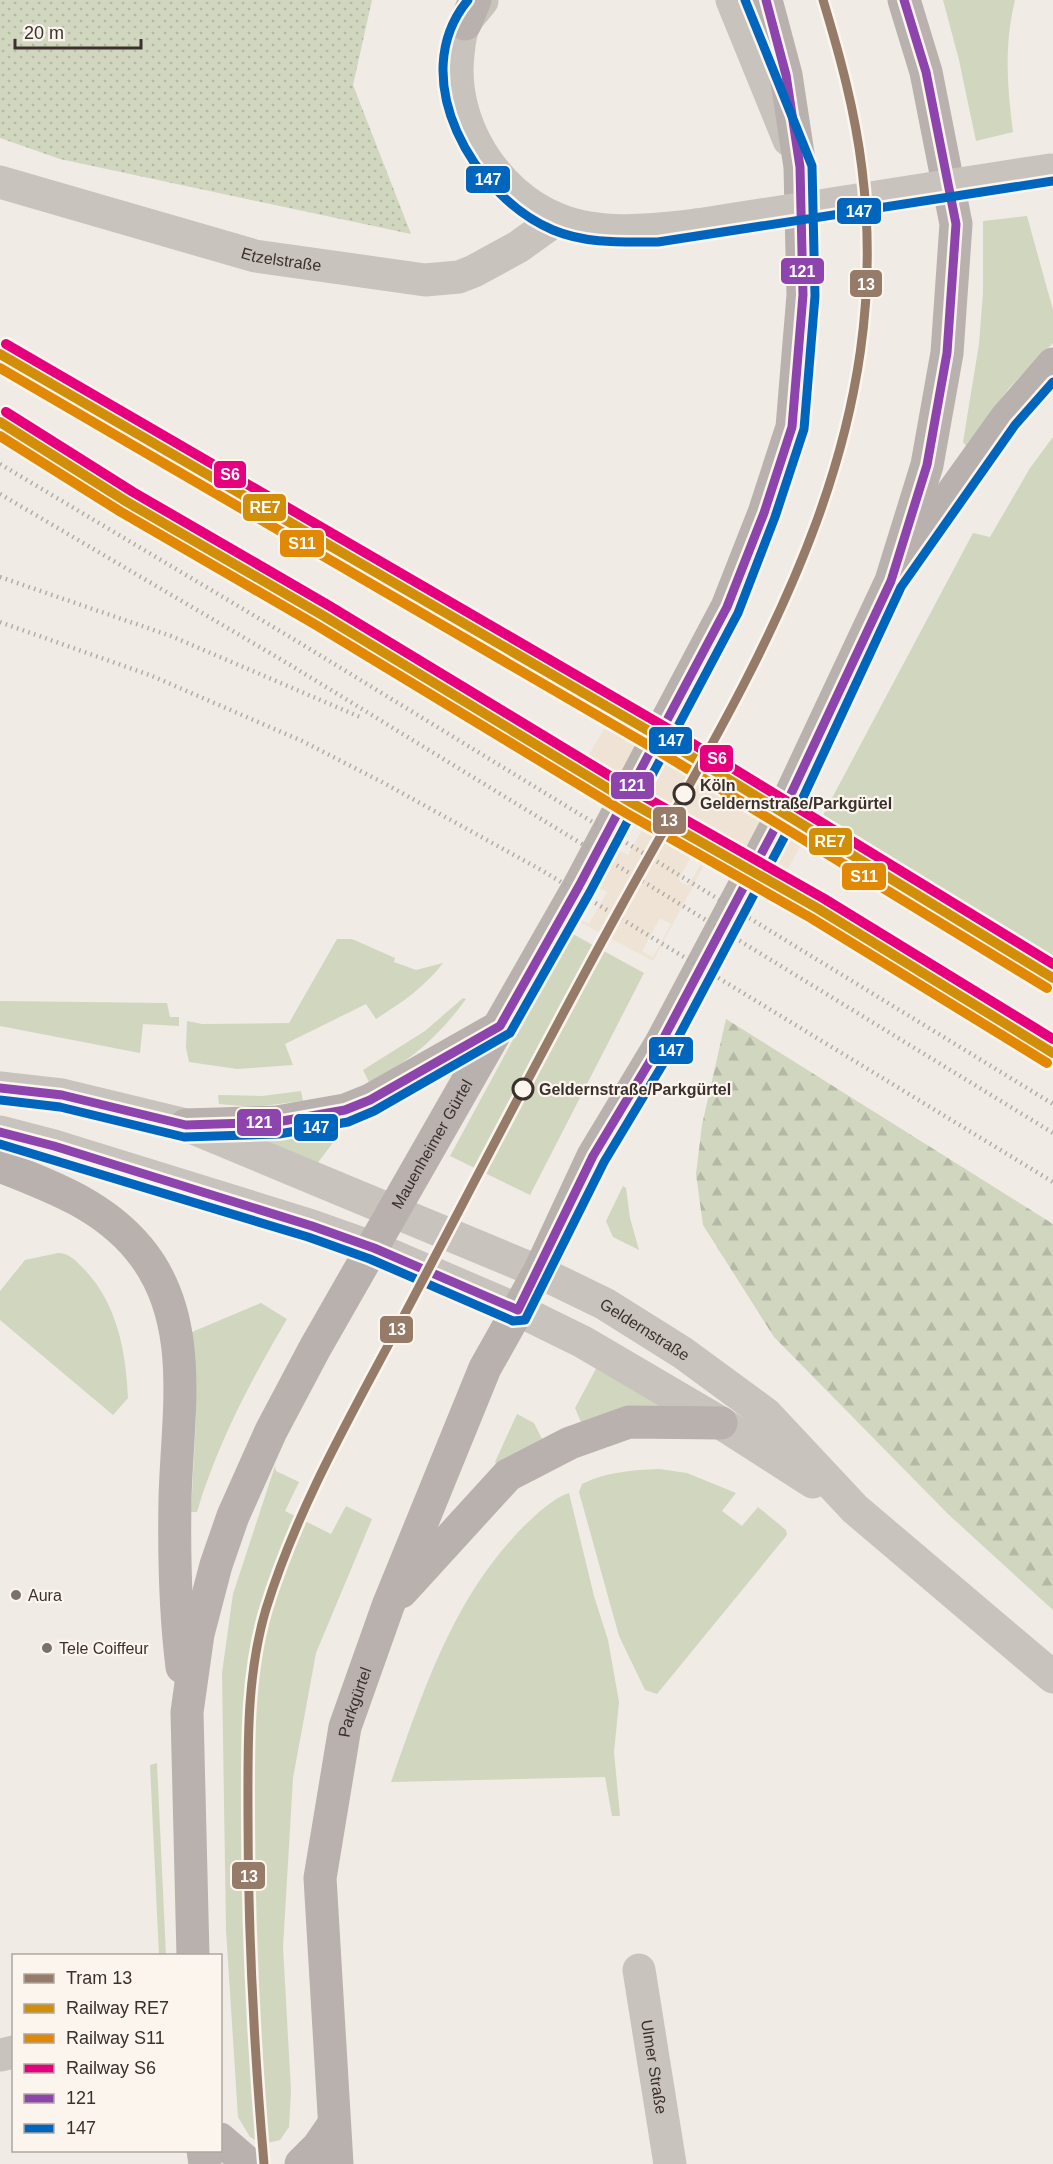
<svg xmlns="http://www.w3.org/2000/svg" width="1053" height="2164" font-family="Helvetica,sans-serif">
<defs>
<pattern id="forest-firs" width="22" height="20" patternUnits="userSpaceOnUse" patternTransform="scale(1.5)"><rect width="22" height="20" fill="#d1d6bf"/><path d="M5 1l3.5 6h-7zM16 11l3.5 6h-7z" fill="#b4b8a4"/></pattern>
<pattern id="garden-dots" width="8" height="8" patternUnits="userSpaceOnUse" patternTransform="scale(1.5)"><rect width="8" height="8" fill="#d1d6bf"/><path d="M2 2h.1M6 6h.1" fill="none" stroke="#b4b8a4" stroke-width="1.8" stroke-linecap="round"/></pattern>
</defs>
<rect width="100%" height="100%" fill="#f0ebe5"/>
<!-- green -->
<path fill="#d1d6bf" d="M943,0H1015C1004,45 1007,87 1013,132L976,141L959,60Z
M1027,216L1053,310V343L1009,388L966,446L963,442L979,344L983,293V221Z
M1053,437V957L822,817L973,533L990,537L1030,468Z
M571,933L644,973L530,1195L450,1156Z
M337,939H352L395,958L394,962L416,970L443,963C425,987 401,1003 376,1019L366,1004L285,1044L293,1065L237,1069L189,1062L186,1048L187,1021L202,1024L289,1023Z
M463,998L466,999C440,1035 409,1063 369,1082L363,1070L425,1031Z
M0,1001L167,1003L170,1017H179V1026L143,1024L140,1053L0,1026Z
M301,1091L303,1101L254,1107L219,1104L218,1095L262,1096Z
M328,1132L335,1140L316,1165L265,1148L268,1140Z
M623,1186L626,1188L630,1218L639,1250L613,1237L606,1221Z
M58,1253C68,1253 74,1259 81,1266C117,1301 126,1351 128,1398L113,1415L0,1320V1291L25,1260Z
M261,1303L287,1319C251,1380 217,1444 197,1512H191L196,1419L192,1332Z
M598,1365L664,1406L601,1415L581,1422L575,1408Z
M517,1414L534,1423L542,1439L497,1465L495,1462Z
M275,1466L276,1471L299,1482L285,1511L331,1534L346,1506L372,1519L316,1653L293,1778L283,1947L291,2091L289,2127L280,2140L263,2144L250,2137L238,2117L226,1930L222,1673L233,1594Z
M659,1469L687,1473L736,1493L722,1511L742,1526L758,1507L786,1530L787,1535L657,1694L645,1690L619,1636L579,1492L582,1484C605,1472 633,1470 659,1469Z
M569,1493L594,1596L608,1640L619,1702L614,1752L620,1816H612L605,1777L391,1782C424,1689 453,1597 525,1525C537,1514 553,1498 569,1493Z
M157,1763L166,1956L159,1955L150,1765Z"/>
<!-- forest -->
<path fill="url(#forest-firs)" d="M726,1019L1053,1224V1610L948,1514L774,1337L703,1225L696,1174L702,1125Z"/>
<!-- garden -->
<path fill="url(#garden-dots)" d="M0,0H372L353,85L411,234L60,159L0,138Z"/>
<!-- plaza -->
<path fill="#eee3d5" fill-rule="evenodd" d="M610,719L805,837L777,889L712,850L653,961L576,920L644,792L587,758ZM635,817L646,823L628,855L617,849ZM696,848L707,854L688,886L678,880ZM596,886L607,892L589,924L579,919ZM660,918L671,924L653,957L642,951Z"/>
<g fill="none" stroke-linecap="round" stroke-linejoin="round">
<!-- minor -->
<g stroke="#c9c3be" stroke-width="33">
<path d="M732,0L789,140"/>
<path d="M482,1C477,8 469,15 465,23C460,32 459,44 458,54C450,122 494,193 557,219C600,237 653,230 697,225"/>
<path id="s1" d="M0,182L255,256L425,280L459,277L474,271L518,247L557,219"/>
<path id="s2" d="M0,1088L62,1095L186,1125L539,1272L605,1304L683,1353L766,1414L855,1509L1053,1677"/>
<path d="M0,1132L54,1146L312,1226L374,1248L518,1310L583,1342L721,1423L813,1482"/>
<path id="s3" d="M639,1970L670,2164"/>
<path d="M0,2055L14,2052"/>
</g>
<!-- major -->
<g stroke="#b8b1ad" stroke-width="33">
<path d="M465,24L475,0"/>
<path d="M910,552L1006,418L1053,364"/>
<path d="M186,1125L277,1122L345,1110L370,1100L499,1027"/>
<path d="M0,1166C51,1186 103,1205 139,1249C197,1319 177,1415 175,1499C174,1555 175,1611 182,1667"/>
<path d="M401,1592L508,1475L570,1443L629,1422L721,1423"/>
<path id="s4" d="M193,1956L187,1712L198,1634L216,1565L233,1516L271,1431L315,1348L579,886L727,607L764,513L792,427L803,295L800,167L786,75L766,0"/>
<path d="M220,2139L249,2164"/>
<path d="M203,2150L205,2164"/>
<path d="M301,2164L318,2147L334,2124"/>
<path id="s5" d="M337,2164L320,1878L345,1727L388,1606L485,1368L539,1272L593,1156L661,1043L775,828L891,581L927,465L947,353L956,224L926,72L904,0"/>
</g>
<!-- rail -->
<path stroke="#b1aca8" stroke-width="4.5" stroke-dasharray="1.5 4.5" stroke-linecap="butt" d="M0,464L300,643L1053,1104
M0,494L287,663L1053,1133
M0,577L171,636L360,717
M0,622L152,676L302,741L382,782L543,871L1053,1182"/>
<!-- minor-bridge -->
<path stroke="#c9c3be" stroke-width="33" d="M697,225L1050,170"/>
<!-- bus-1 casing -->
<g stroke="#fbf5ee" stroke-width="14">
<path id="bus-1" d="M500,1026L579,886L727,607L764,513L792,427L803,295L800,167L786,75L766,0
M0,1088L62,1095L186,1125L277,1122L345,1110L370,1100L500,1026
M0,1132L54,1146L312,1226L374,1248L518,1310
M518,1310L593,1156L661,1043L775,828L891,581L927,465L947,353L956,224L926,72L904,0"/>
</g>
<!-- bus-2 casing -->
<g stroke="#fbf5ee" stroke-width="14">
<path id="bus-2" d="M468,0C404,77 474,197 553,230C586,244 623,242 658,242L1053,181
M0,1100L60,1107L184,1137L279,1134L348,1122L374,1111L510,1033L590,892L738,613L775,517L804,429L815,296L812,166L745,0
M0,1144L308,1237L370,1259L513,1321L525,1320L604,1162L672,1049L786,834L901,587L1015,425L1053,382"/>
</g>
<!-- bus-1 -->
<use href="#bus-1" stroke="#8e44ad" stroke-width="9"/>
<!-- bus-2 -->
<use href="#bus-2" stroke="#0065bd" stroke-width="9"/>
<!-- rail-1 casing -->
<g stroke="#fbf5ee" stroke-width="15">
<path id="rail-1" d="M0,354L661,738L1053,978
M0,422L127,502L322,615L632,803L817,908L1053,1053"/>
</g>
<!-- rail-2 casing -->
<g stroke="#fbf5ee" stroke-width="15">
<path id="rail-2" d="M0,368L655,749L1047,988
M0,436L121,512L316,625L626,813L811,918L1047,1063"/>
</g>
<!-- rail-3 casing -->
<g stroke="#fbf5ee" stroke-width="15">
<path id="rail-3" d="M6,344L667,728L1053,964
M6,412L133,492L328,605L638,793L823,898L1053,1039"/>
</g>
<!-- rail-1 -->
<use href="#rail-1" stroke="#d18e09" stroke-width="10"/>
<!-- rail-2 -->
<use href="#rail-2" stroke="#e18804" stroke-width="10"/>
<!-- rail-3 -->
<use href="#rail-3" stroke="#e6007e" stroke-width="10"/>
<!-- tram-1 casing -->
<g stroke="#fbf5ee" stroke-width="14">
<path id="tram-1" d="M264,2164C254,2048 248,1932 248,1816C248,1747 246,1676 266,1609C297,1509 350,1417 399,1325C473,1185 545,1044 622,905C752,671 897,450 862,169C855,111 840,56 823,0"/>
</g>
<!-- tram-1 -->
<use href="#tram-1" stroke="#967b68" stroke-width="9"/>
</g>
<!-- markers -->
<g fill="#fbf5ee" stroke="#3b302b" stroke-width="3">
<circle cx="684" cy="794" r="10"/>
<circle cx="523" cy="1089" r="10"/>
</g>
<g fill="#7a716c" stroke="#fbf5ee" stroke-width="2">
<circle cx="16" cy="1595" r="6"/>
<circle cx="47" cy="1648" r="6"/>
</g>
<g text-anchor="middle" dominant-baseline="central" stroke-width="4.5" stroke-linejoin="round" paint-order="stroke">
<!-- street labels -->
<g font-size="16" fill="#3b302b" stroke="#fbf5ee">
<text stroke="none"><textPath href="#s1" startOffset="292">Etzelstraße</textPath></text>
<text stroke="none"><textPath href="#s4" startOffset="868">Mauenheimer Gürtel</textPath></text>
<text stroke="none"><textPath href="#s2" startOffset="693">Geldernstraße</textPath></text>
<text stroke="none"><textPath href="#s5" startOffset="466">Parkgürtel</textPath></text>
<text stroke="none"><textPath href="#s3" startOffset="98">Ulmer Straße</textPath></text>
</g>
<!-- stop labels -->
<g font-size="16" font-weight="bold" fill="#3b302b" stroke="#fbf5ee" text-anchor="start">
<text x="700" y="785">Köln<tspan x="700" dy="18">Geldernstraße/Parkgürtel</tspan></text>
<text x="539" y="1089">Geldernstraße/Parkgürtel</text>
</g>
<!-- poi labels -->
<g font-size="16" fill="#3b302b" stroke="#fbf5ee" text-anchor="start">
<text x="28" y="1595">Aura</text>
<text x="59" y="1648">Tele Coiffeur</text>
</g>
</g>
<g stroke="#fbf5ee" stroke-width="2">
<rect x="465" y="165" width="46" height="29" rx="6" fill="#0065bd"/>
<rect x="836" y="197" width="46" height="28" rx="6" fill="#0065bd"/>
<rect x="780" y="257" width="45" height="28" rx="6" fill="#8e44ad"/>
<rect x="849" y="269" width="34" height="29" rx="6" fill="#967b68"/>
<rect x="213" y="460" width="34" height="29" rx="6" fill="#e6007e"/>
<rect x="242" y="493" width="45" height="29" rx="6" fill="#d18e09"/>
<rect x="279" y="529" width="46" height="29" rx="6" fill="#e18804"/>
<rect x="648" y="726" width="45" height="29" rx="6" fill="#0065bd"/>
<rect x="699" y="744" width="35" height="29" rx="6" fill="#e6007e"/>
<rect x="610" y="771" width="45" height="29" rx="6" fill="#8e44ad"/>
<rect x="652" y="806" width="35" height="29" rx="6" fill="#967b68"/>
<rect x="808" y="827" width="45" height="29" rx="6" fill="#d18e09"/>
<rect x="841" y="862" width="46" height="29" rx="6" fill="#e18804"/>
<rect x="648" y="1036" width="46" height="29" rx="6" fill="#0065bd"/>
<rect x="236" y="1108" width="46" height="29" rx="6" fill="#8e44ad"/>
<rect x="293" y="1113" width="46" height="29" rx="6" fill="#0065bd"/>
<rect x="379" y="1315" width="35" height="29" rx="6" fill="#967b68"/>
<rect x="231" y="1861" width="35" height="29" rx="6" fill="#967b68"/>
</g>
<g font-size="16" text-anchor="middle" font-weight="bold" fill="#fff">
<text x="488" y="185">147</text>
<text x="859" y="217">147</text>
<text x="802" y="277">121</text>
<text x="866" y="290">13</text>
<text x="230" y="480">S6</text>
<text x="265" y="513">RE7</text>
<text x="302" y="549">S11</text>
<text x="671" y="746">147</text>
<text x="717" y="764">S6</text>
<text x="632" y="791">121</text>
<text x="669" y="826">13</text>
<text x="830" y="847">RE7</text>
<text x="864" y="882">S11</text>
<text x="671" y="1056">147</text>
<text x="259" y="1128">121</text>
<text x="316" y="1133">147</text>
<text x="397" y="1335">13</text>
<text x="249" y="1882">13</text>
</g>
<!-- legend -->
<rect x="12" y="1954" width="210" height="198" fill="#fbf5ee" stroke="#aea6a0" stroke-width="1.5"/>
<rect x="24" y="1974" width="30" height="9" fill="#967b68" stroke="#aea6a0" stroke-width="1.5"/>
<text x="66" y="1984" font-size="18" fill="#3b302b">Tram 13</text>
<rect x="24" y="2004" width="30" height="9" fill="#d18e09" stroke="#aea6a0" stroke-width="1.5"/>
<text x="66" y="2014" font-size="18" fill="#3b302b">Railway RE7</text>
<rect x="24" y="2034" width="30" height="9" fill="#e18804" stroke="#aea6a0" stroke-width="1.5"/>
<text x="66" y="2044" font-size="18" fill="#3b302b">Railway S11</text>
<rect x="24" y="2064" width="30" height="9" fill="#e6007e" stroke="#aea6a0" stroke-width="1.5"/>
<text x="66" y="2074" font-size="18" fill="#3b302b">Railway S6</text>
<rect x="24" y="2094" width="30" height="9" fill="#8e44ad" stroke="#aea6a0" stroke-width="1.5"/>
<text x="66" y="2104" font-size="18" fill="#3b302b">121</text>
<rect x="24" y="2124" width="30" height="9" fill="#0065bd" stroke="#aea6a0" stroke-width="1.5"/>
<text x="66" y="2134" font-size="18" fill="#3b302b">147</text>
<!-- scale -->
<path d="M15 39v9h126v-9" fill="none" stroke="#3b302b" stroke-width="3"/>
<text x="24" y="39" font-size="18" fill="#3b302b" stroke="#fbf5ee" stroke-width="4.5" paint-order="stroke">20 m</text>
</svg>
